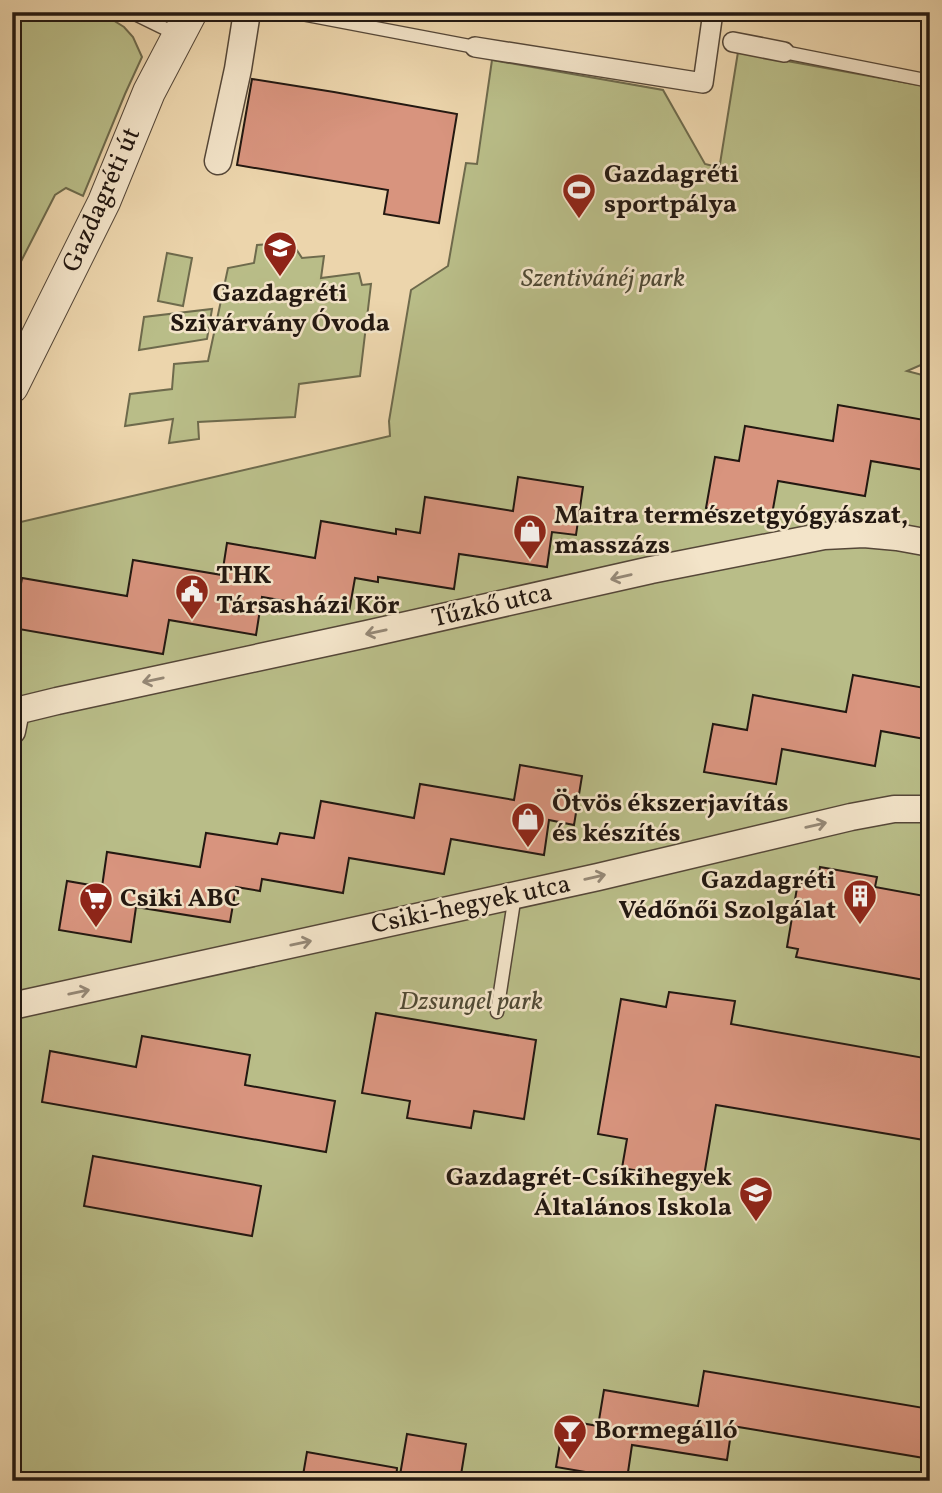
<svg xmlns="http://www.w3.org/2000/svg" width="942" height="1493" font-family="Vollkorn,serif">
<rect width="100%" height="100%" fill="#ecd5ac"/>
<filter id="stains"><feTurbulence type="fractalNoise" baseFrequency=".00286" numOctaves="4"/><feColorMatrix values="0 0 0 0 .2 0 0 0 0 .09 0 0 0 0 .02 0 0 0 .5 -.17"/></filter>
<radialGradient id="worn" r=".72"><stop offset=".6" stop-color="#630" stop-opacity="0"/><stop offset="1" stop-color="#630" stop-opacity=".3"/></radialGradient>
<!-- green -->
<path fill="#b9bd88" stroke="#6e6a4c" stroke-width="2" d="M12,12H100L124,27L133,37L142,57L125,94L83,196L66,188L55,195L12,279Z
M738,52L930,87V361L907,371L930,377V1481H12V524L390,436L389,421L411,290L448,266L466,163L477,164L492,60L663,90L705,164L713,166L719,170Z
M285,243L286,247L296,249L302,258L324,256L321,278L359,273L362,285L371,284L360,376L299,384L295,417L198,422L199,439L169,443L173,419L125,426L130,394L172,389L174,364L208,361L228,268L254,263L257,245Z
M167,253L192,258L183,306L158,301Z
M212,309L207,339L139,350L144,317Z"/>
<!-- building -->
<path fill="#d8947e" stroke="#231811" stroke-width="2" d="M252,79L334,92L457,114L439,223L384,214L388,190L237,165Z
M838,405L930,421V471L871,461L865,496L778,481L771,520L706,508L715,457L739,461L745,426L833,441Z
M518,477L583,487L576,535L552,532L547,567L459,554L454,589L378,577V582L355,578L349,612L262,597L256,635L169,620L163,654L13,628L22,578L127,596L133,560L222,575L227,543L315,558L321,521L396,534V529L420,533L425,497L513,511Z
M853,675L930,689V740L881,731L875,766L782,749L776,784L704,772L713,724L747,730L753,695L846,712Z
M520,765L582,776L574,825L549,820L544,855L451,839L444,874L349,858L343,893L262,879L260,891L236,887L230,922L136,907L131,942L59,930L67,881L102,887L107,852L200,867L206,833L277,844L280,833L314,838L321,801L414,818L420,784L514,800Z
M820,867L877,877L875,887L930,897V981L796,957L798,949L787,947L798,882L817,886Z
M669,992L735,1001L731,1024L930,1059V1141L716,1105L703,1182L622,1168L627,1139L598,1134L621,999L666,1007Z
M376,1013L536,1040L524,1119L474,1111L471,1128L407,1118L410,1101L362,1093Z
M142,1036L250,1055L245,1085L335,1101L326,1152L42,1102L50,1051L136,1067Z
M93,1156L261,1186L252,1236L84,1206Z
M704,1371L930,1409V1459L732,1426L727,1460L632,1445L627,1479L556,1467L564,1420L598,1426L604,1390L698,1406Z
M407,1434L466,1444L460,1481H399Z
M307,1452L397,1468L396,1481H302Z"/>
<g fill="none" stroke-linecap="round" stroke-linejoin="round">
<!-- service casing -->
<g stroke="#554738" stroke-width="15">
<path id="service" d="M131,12L178,35
M291,12L475,47
M921,12L930,14
M784,52L930,81
M497,1012L515,895"/>
</g>
<!-- pedestrian casing -->
<g stroke="#554738" stroke-width="22">
<path id="pedestrian" d="M733,42L784,52
M475,47L703,83L713,12"/>
</g>
<!-- minor casing -->
<g stroke="#554738" stroke-width="29">
<path id="minor" d="M218,161L238,69L247,12
M12,731L16,711L57,701L367,634L651,570L824,536L864,534L897,537L930,543
M12,1006L598,877L851,817L894,809H930"/>
</g>
<!-- tertiary casing -->
<g stroke="#554738" stroke-width="34">
<path id="tertiary" d="M12,387L104,202L149,92L191,12"/>
</g>
<!-- service -->
<use href="#service" stroke="#f3e4c9" stroke-width="12"/>
<!-- pedestrian -->
<use href="#pedestrian" stroke="#f3e4c9" stroke-width="19"/>
<!-- minor -->
<use href="#minor" stroke="#f3e4c9" stroke-width="26"/>
<!-- tertiary -->
<use href="#tertiary" stroke="#f3e4c9" stroke-width="32"/>
</g>
<!-- one-way arrows -->
<defs><path id="oneway-shaft" d="M-6 0H5M1.5-3L5.5 0L1.5 3" fill="none" stroke-width="1.6" stroke-linecap="round" stroke-linejoin="round" transform="scale(1.75)"/></defs>
<g stroke="#958876">
<use href="#oneway-shaft" transform="translate(621 577) rotate(167)"/>
<use href="#oneway-shaft" transform="translate(376 632) rotate(168)"/>
<use href="#oneway-shaft" transform="translate(153 680) rotate(168)"/>
<use href="#oneway-shaft" transform="translate(816 825) rotate(-13)"/>
<use href="#oneway-shaft" transform="translate(595 877) rotate(-13)"/>
<use href="#oneway-shaft" transform="translate(301 943) rotate(-12)"/>
<use href="#oneway-shaft" transform="translate(79 992) rotate(-12)"/>
</g>
<!-- icons -->
<defs>
<g id="stadium-pin" transform="scale(1.75)"><path d="M0 17L-7.5 6A9.5 9.5 0 1 1 7.5 6Z" fill="#8f2418" stroke="#f3e4c9"/><path d="M0-5a6.5 5 0 1 0 0 10a6.5 5 0 1 0 0-10ZM-3.5-1.8h7v3.6h-7Z" fill="#fff"/></g>
<g id="school-pin" transform="scale(1.75)"><path d="M0 17L-7.5 6A9.5 9.5 0 1 1 7.5 6Z" fill="#8f2418" stroke="#f3e4c9"/><path d="M0-5L7-2L0 1L-7-2ZM-4 1L0 2.5L4 1V4Q0 6-4 4Z" fill="#fff"/></g>
<g id="shop-pin" transform="scale(1.75)"><path d="M0 17L-7.5 6A9.5 9.5 0 1 1 7.5 6Z" fill="#8f2418" stroke="#f3e4c9"/><path d="M-5-2.5h2.3a2.7 3.5 0 0 1 5.4 0H5L5.5 6h-11ZM-1.5-2.5h3a1.5 2.3 0 0 0-3 0Z" fill="#fff"/></g>
<g id="civic-pin" transform="scale(1.75)"><path d="M0 17L-7.5 6A9.5 9.5 0 1 1 7.5 6Z" fill="#8f2418" stroke="#f3e4c9"/><path d="M-.6-6.5H3V-4.5H.6V-3L4-1V1h2V6H-6V1h2V-1L-.6-3ZM-1.2 2.5V6h2.4V2.5Z" fill="#fff"/></g>
<g id="building-pin" transform="scale(1.75)"><path d="M0 17L-7.5 6A9.5 9.5 0 1 1 7.5 6Z" fill="#8f2418" stroke="#f3e4c9"/><path d="M-4-6H4V6H1V3H-1V6H-4ZM-2.5-4.3h1.7v1.8h-1.7ZM.8-4.3h1.7v1.8H.8ZM-2.5-1h1.7V.8h-1.7ZM.8-1h1.7V.8H.8Z" fill="#fff"/></g>
<g id="supermarket-pin" transform="scale(1.75)"><path d="M0 17L-7.5 6A9.5 9.5 0 1 1 7.5 6Z" fill="#8f2418" stroke="#f3e4c9"/><path d="M-6-5.5h2.5l.6 2H6L4.5 2H-2.5L-4.4-4H-6ZM-1.5 3.2a1.3 1.3 0 1 0 .1 0ZM3 3.2a1.3 1.3 0 1 0 .1 0Z" fill="#fff"/></g>
<g id="bar-pin" transform="scale(1.75)"><path d="M0 17L-7.5 6A9.5 9.5 0 1 1 7.5 6Z" fill="#8f2418" stroke="#f3e4c9"/><path d="M-6-5H6L.8 .8V4.5H3.5V6h-7V4.5H-.8V.8Z" fill="#fff"/></g>
</defs>
<g fill-rule="evenodd">
<use href="#stadium-pin" x="579" y="190"/>
<use href="#school-pin" x="280" y="248"/>
<use href="#shop-pin" x="530" y="531"/>
<use href="#civic-pin" x="192" y="591"/>
<use href="#shop-pin" x="528" y="819"/>
<use href="#building-pin" x="860" y="896"/>
<use href="#supermarket-pin" x="96" y="899"/>
<use href="#school-pin" x="756" y="1193"/>
<use href="#bar-pin" x="570" y="1431"/>
</g>
<g text-anchor="middle" dominant-baseline="central" stroke-width="5" stroke-linejoin="round" paint-order="stroke">
<!-- poi labels -->
<g font-size="26" font-weight="bold" fill="#231811" stroke="#f3e4c9" text-anchor="start">
<text x="604" y="175">Gazdagréti<tspan x="604" dy="30">sportpálya</tspan></text>
<text x="280" y="294" text-anchor="middle">Gazdagréti<tspan x="280" dy="30">Szivárvány Óvoda</tspan></text>
<text x="554" y="516">Maitra természetgyógyászat,<tspan x="554" dy="30">masszázs</tspan></text>
<text x="216" y="576">THK<tspan x="216" dy="30">Társasházi Kör</tspan></text>
<text x="552" y="804">Ötvös ékszerjavítás<tspan x="552" dy="30">és készítés</tspan></text>
<text x="836" y="881" text-anchor="end">Gazdagréti<tspan x="836" dy="30">Védőnői Szolgálat</tspan></text>
<text x="120" y="899">Csiki ABC</text>
<text x="732" y="1178" text-anchor="end">Gazdagrét-Csíkihegyek<tspan x="732" dy="30">Általános Iskola</tspan></text>
<text x="594" y="1431">Bormegálló</text>
</g>
<!-- street labels -->
<g font-size="26" fill="#231811" stroke="#f3e4c9">
<text transform="translate(102 200) rotate(-66)">Gazdagréti út</text>
<text transform="translate(492 606) rotate(-13)">Tűzkő utca</text>
<text transform="translate(471 905) rotate(-12)">Csiki-hegyek utca</text>
</g>
<!-- park labels -->
<g font-size="26" font-style="italic" fill="#504a35" stroke="#f3e4c9">
<text x="603" y="279">Szentivánéj park</text>
<text x="471" y="1002">Dzsungel park</text>
</g>
</g>
<!-- margin -->
<rect width="942" height="1493" fill="none" stroke="#ecd5ac" stroke-width="42"/>
<rect x="14" y="14" width="914" height="1465" fill="none" stroke="#231811" stroke-width="3.5"/>
<rect x="21" y="21" width="900" height="1451" fill="none" stroke="#231811" stroke-width="2"/>
<rect width="100%" height="100%" filter="url(#stains)"/>
<rect width="100%" height="100%" fill="url(#worn)"/>
</svg>
